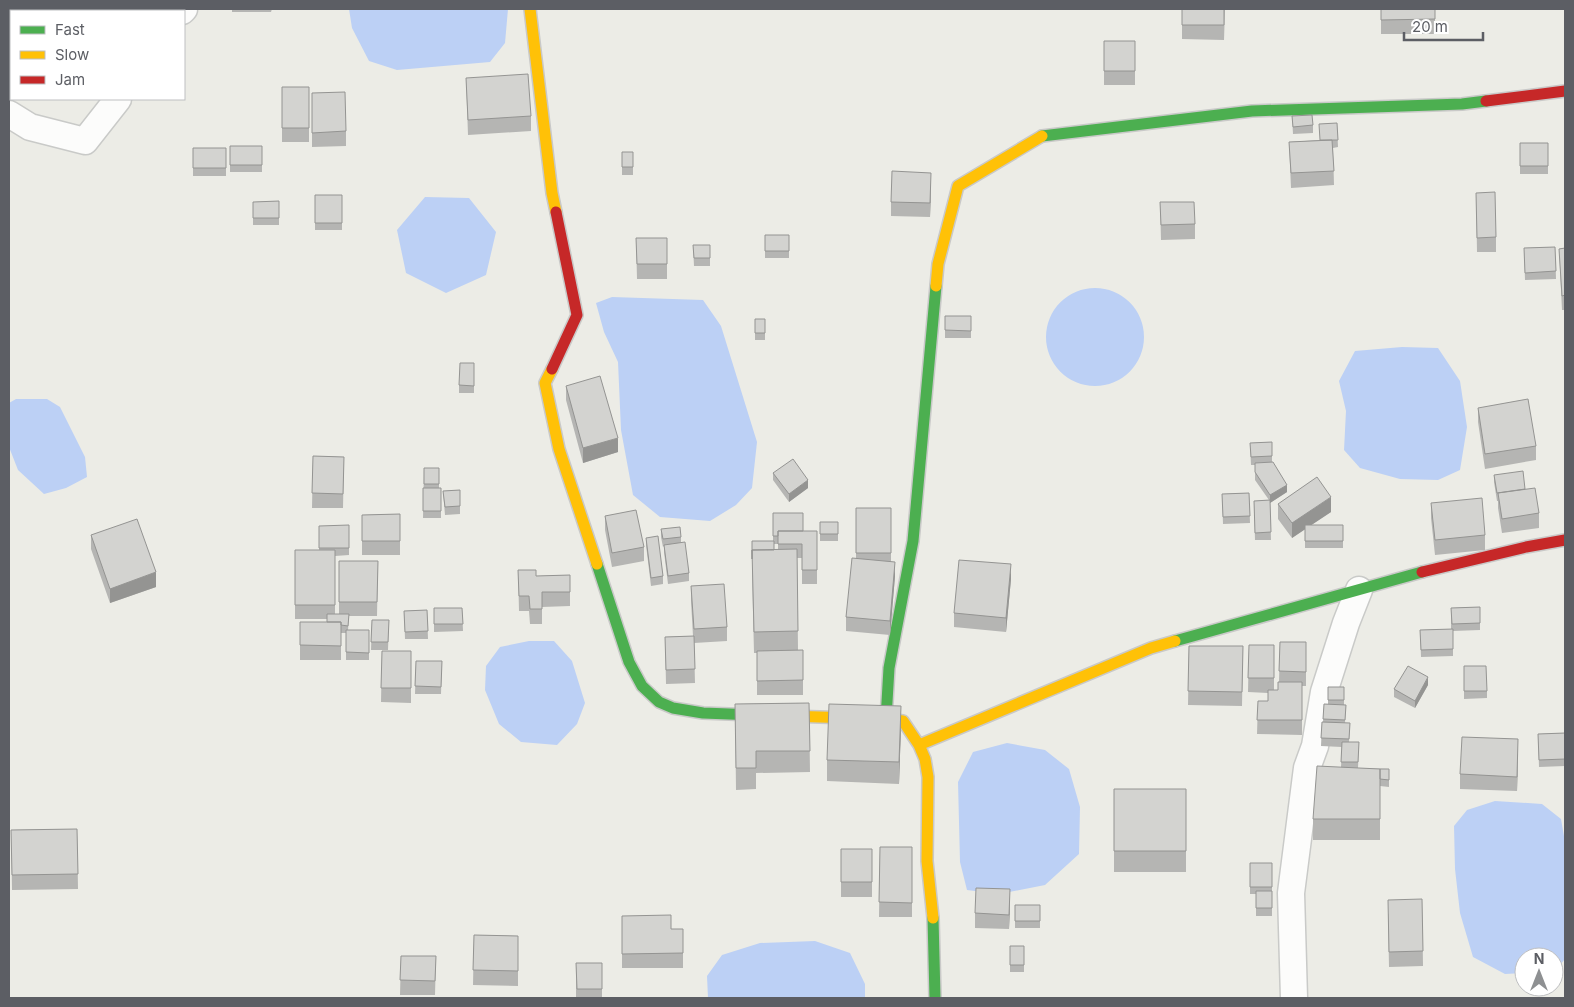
<svg xmlns="http://www.w3.org/2000/svg" width="1574" height="1007" font-family="Inter,sans-serif">
<rect width="100%" height="100%" fill="#ecece6"/>
<!-- water -->
<path fill="#bcd0f5" d="M349,9H508L505,43L490,62L397,70L369,61L352,28Z
M425,197L469,198L496,232L486,275L446,293L406,273L397,230Z
M1046 337a49 49 0 1 1 98 0a49 49 0 1 1-98 0Z
M612,297L703,300L721,326L757,442L752,488L736,505L710,521L660,517L633,495L621,430L618,362L604,332L596,303Z
M1402,347L1438,348L1460,381L1467,427L1460,470L1438,480L1400,479L1360,468L1344,450L1346,411L1339,381L1355,351Z
M16,399H47L60,407L85,457L87,477L66,488L44,494L18,470L9,447V403Z
M529,641H554L572,661L585,703L577,724L557,745L521,742L499,724L485,690L486,666L500,647Z
M1007,743L1045,750L1069,769L1080,807L1079,854L1045,885L999,894L967,890L960,862L958,782L973,752Z
M1495,801L1542,804L1561,819L1565,842V959L1554,972V957H1524V973L1505,974L1473,957L1460,913L1455,869L1454,826L1467,810Z
M815,941L850,953L865,984V998H708L707,976L722,955L760,943Z"/>
<g fill="none" stroke-linecap="round" stroke-linejoin="round">
<!-- street casing -->
<g stroke="#c9cac8" stroke-width="29">
<path id="street" d="M182,11L184,9
M9,114L30,127L85,141L118,99
M1294,998L1291,893L1307,768L1315,746L1324,692L1346,623L1359,590"/>
</g>
<!-- fast casing -->
<g stroke="#c9c9c8" stroke-width="14">
<path id="fast" d="M1042,136L1252,111L1462,104L1486,101
M597,564L629,662L642,686L659,702L673,708L703,713L755,715
M1175,641L1422,572
M886,719L889,668L913,541L936,286
M933,918L935,998"/>
</g>
<!-- slow casing -->
<g stroke="#c9c9c8" stroke-width="14">
<path id="slow" d="M530,9L552,193L556,212
M936,286L938,264L958,186L1042,136
M552,369L545,383L559,449L597,564
M755,715L886,719L903,721L919,745L925,759L928,777L927,861L933,918
M919,745L1151,648L1175,641"/>
</g>
<!-- jam casing -->
<g stroke="#c9c9c8" stroke-width="14">
<path id="jam" d="M1486,101L1565,91
M552,369L577,315L556,212
M1422,572L1526,547L1565,540"/>
</g>
<!-- street -->
<use href="#street" stroke="#fcfcfb" stroke-width="26"/>
<!-- fast -->
<use href="#fast" stroke="#4caf50" stroke-width="11"/>
<!-- slow -->
<use href="#slow" stroke="#ffc107" stroke-width="11"/>
<!-- jam -->
<use href="#jam" stroke="#c62828" stroke-width="11"/>
</g>
<!-- wall -->
<path fill="#b5b5b3" fill-rule="evenodd" d="M232,9H272L271,12H232Z
M1182,9H1225L1224,40L1182,39Z
M1381,9H1435V34H1381Z
M1104,41H1135V85H1104Z
M466,78L531,116V131L468,135Z
M282,87H309V142H282Z
M312,93L346,131V146L312,147Z
M1292,116L1313,125V133L1293,134Z
M1337,123L1338,147L1333,148L1334,185L1291,188L1289,142L1320,140Z
M1520,143H1548V174H1520Z
M230,146H262V172H230Z
M193,148H226V176H193Z
M622,152H633V175H622Z
M931,187L930,217L891,216V202Z
M1476,193L1496,237V252H1477Z
M315,195H342V230H315Z
M279,201V225H253V202Z
M1160,202L1195,224V239L1161,240Z
M765,235H789V258H765Z
M636,238H667V279H637Z
M693,245H710V266H694Z
M1555,247L1556,279L1525,280L1524,248Z
M1565,248V310H1562L1559,249Z
M945,316H971V338H945Z
M755,319H765V340H755Z
M474,363V393H459V385Z
M566,386L618,452L583,463L566,400Z
M1478,408L1536,446V460L1485,469L1478,422Z
M1272,442V462L1287,492L1270,503L1271,540H1255L1254,501L1269,500L1255,480V465H1251L1250,443Z
M313,456L344,457L343,508H312Z
M424,468H439V488H441V518H423Z
M773,473L808,488L789,502L773,480Z
M1494,475L1525,489L1539,513V528L1502,533L1498,508V501H1497L1494,482Z
M460,490V514L445,515L443,491Z
M1249,493L1250,523L1223,524L1222,494Z
M1431,503L1485,535V550L1435,555L1431,518Z
M1278,504L1331,512L1311,525H1343V548H1305V529L1292,538L1278,519Z
M856,508H891V562L895,576L890,635L846,631V617L856,558Z
M773,513L803,531H817V584H802V558H797L798,650H803V695H757V653H754L752,571L773,541ZM774,544H778V550H774Z
M400,514V555H362V515Z
M605,516L644,547V561L612,567L605,530Z
M820,522H838V541H820Z
M319,526L349,548V555L335,556V614H339V561H378L377,616H349L348,630H369V660H346V633H341V660H300V622H327V619H295V550H319Z
M661,529L681,537V542L689,573V581L668,584L664,552V546L663,547L661,537Z
M91,535L156,587L110,603L91,549Z
M646,538L663,576V584L651,586L646,545Z
M518,570L536,576L570,575V606L542,607V624H530L529,611H519Z
M1011,579L1006,632L954,627V613Z
M691,586L727,627V641L694,643L695,683L666,684L665,637L693,636L691,601Z
M1480,607V630L1453,631V656L1421,657L1420,630L1451,629V608Z
M434,608H462L463,631L434,632Z
M427,610L428,639H405L404,611Z
M372,620H389L388,650H371Z
M1280,642H1306V686H1302V735L1257,734L1258,701H1268V693L1248,692L1249,645H1274V690H1278L1279,682Z
M1189,646H1243L1242,706L1188,705Z
M382,651H411V703L381,702Z
M416,661H442L441,694H415Z
M1464,666L1487,691V698L1464,699Z
M1428,685L1415,708L1394,697V689Z
M1328,687H1344V705H1346L1345,723H1350L1349,742H1359L1358,768L1389,769V787L1380,786V840H1313V819L1341,767L1342,747L1321,746L1322,722H1323L1324,704H1328Z
M809,703L810,772L756,773V789L736,790L735,704Z
M901,727L899,784L827,781V760Z
M1565,733V766L1539,767L1538,734Z
M1518,754L1517,791L1460,789V774Z
M1114,789H1186V872H1114Z
M77,829L78,889L12,890L11,830Z
M880,847H912V917H879Z
M841,849H872V897H841Z
M1250,863H1272V916H1256V894H1250Z
M1422,899L1423,966L1389,967L1388,914Z
M1010,904L1009,929L975,928V913Z
M1015,905H1040V928H1015Z
M622,916L671,929H683V968H622Z
M474,935L518,936V986L473,985Z
M1010,946H1024V972H1010Z
M401,956H436L435,995H400Z
M576,963H602V998H576Z"/>
<!-- shaded-wall -->
<path fill="#949492" d="M931,173V187L930,217V203Z
M618,438V452L583,463V448Z
M808,480V488L789,502V494Z
M1287,485V492L1270,503V495Z
M1331,497V512L1292,538V523Z
M895,562V576L890,635V621Z
M1011,564V579L1006,632V618Z
M156,572V587L110,603V589Z
M1428,677V685L1415,708V701Z
M901,706V727L899,784V762Z
M1518,739V754L1517,791V777Z
M1010,889V904L1009,929V915Z"/>
<!-- building -->
<path fill="#d3d3d0" stroke="#949492" d="M1182,9H1224V25H1182Z
M1381,9H1435V19L1381,20Z
M1104,41H1135V71H1104Z
M528,74L531,116L468,120L466,78Z
M282,87H309V128H282Z
M345,92L346,131L312,133V93Z
M1312,115L1313,125L1293,127L1292,116Z
M1337,123L1338,140H1320L1319,124Z
M1332,140L1334,171L1291,173L1289,142Z
M1520,143H1548V166H1520Z
M230,146H262V165H230Z
M193,148H226V168H193Z
M622,152H633V167H622Z
M892,171L931,173L930,203L891,202Z
M1495,192L1496,237L1477,238L1476,193Z
M315,195H342V223H315Z
M279,201V218H253V202Z
M1160,202H1194L1195,224L1161,225Z
M765,235H789V251H765Z
M636,238H667V264H637Z
M693,245H710V258H694Z
M1555,247L1556,271L1525,273L1524,248Z
M1565,248V295L1562,296L1559,249Z
M945,316H971V331L945,330Z
M755,319H765V333H755Z
M460,363H474V386L459,385Z
M600,376L618,438L583,448L566,386Z
M1528,399L1536,446L1485,454L1478,408Z
M1272,442V456L1251,457L1250,443Z
M313,456L344,457L343,494L312,493Z
M793,459L808,480L789,494L773,473Z
M1273,462L1287,485L1270,495L1255,472V463Z
M424,468H439V484H424Z
M1523,471L1525,489L1497,493L1494,475Z
M1317,477L1331,497L1292,523L1278,504Z
M423,488H441V511H423Z
M1535,488L1539,513L1502,519L1498,493Z
M460,490V506L445,507L443,491Z
M1249,493L1250,516L1223,517L1222,494Z
M1482,498L1485,535L1435,540L1431,503Z
M1270,500L1271,532L1255,533L1254,501Z
M856,508H891V553H856Z
M636,510L644,547L612,553L605,516Z
M773,513H803V531H778V536H773Z
M400,514V541H362V515Z
M137,519L156,572L110,589L91,535Z
M820,522H838V534H820Z
M349,525V548H319V526Z
M1305,525H1343V541H1305Z
M680,527L681,537L663,539L661,529Z
M778,531H817V570H802V544H778Z
M658,536L663,576L651,578L646,538Z
M752,541H774V550H752V559Z
M685,542L689,573L668,576L664,545Z
M797,549L798,631L754,632L752,550Z
M295,550H335V605H295Z
M852,558L895,562L890,621L846,617Z
M959,560L1011,564L1006,618L954,613Z
M339,561H378L377,602H339Z
M518,570H536V576L570,575V592H542V609H530L529,596H519Z
M724,584L727,627L694,629L691,586Z
M1480,607V623L1452,624L1451,608Z
M434,608H462L463,624H434Z
M427,610L428,631L405,632L404,611Z
M327,614H349L348,626L341,625V622H327Z
M372,620H389L388,642H371Z
M300,622H341V646L300,645Z
M1453,629V649L1421,650L1420,630Z
M346,630H369V653L346,652Z
M694,636L695,669L666,670L665,637Z
M1280,642H1306V672L1279,671Z
M1249,645H1274V678H1248Z
M1189,646H1243L1242,692L1188,691Z
M803,650V680L757,681V651Z
M382,651H411V688H381Z
M416,661H442L441,687L415,686Z
M1408,666L1428,677L1415,701L1394,689Z
M1464,666H1486L1487,691H1464Z
M1278,682H1302V720H1257L1258,701H1268V690H1278Z
M1328,687H1344V700H1328Z
M809,703L810,751H756V768H736L735,704Z
M829,704L901,706L899,762L827,760Z
M1324,704L1346,705L1345,720L1323,719Z
M1322,722L1350,723L1349,739L1321,738Z
M1565,733V759L1539,760L1538,734Z
M1462,737L1518,739L1517,777L1460,774Z
M1342,742H1359L1358,762H1341Z
M1317,766L1380,769V819H1313Z
M1380,769H1389V780L1380,779Z
M1114,789H1186V851H1114Z
M77,829L78,874L12,875L11,830Z
M880,847H912V903L879,902Z
M841,849H872V882H841Z
M1250,863H1272V887H1250Z
M976,888L1010,889L1009,915L975,913Z
M1256,891H1272V908H1256Z
M1422,899L1423,951L1389,952L1388,900Z
M1015,905H1040V921H1015Z
M671,915V929H683V953L622,954V916Z
M474,935L518,936V971L473,970Z
M1010,946H1024V965H1010Z
M401,956H436L435,981L400,980Z
M576,963H602V989H577Z"/>
<!-- border -->
<rect width="1574" height="1007" fill="none" stroke="#5c5e64" stroke-width="20"/>
<!-- legend -->
<rect x="10" y="10" width="175" height="90" fill="#ffffff" stroke="#bebfc1"/>
<rect x="20" y="26" width="25" height="8" fill="#4caf50" stroke="#bebfc1"/>
<text x="55" y="35" font-size="15" fill="#5c5e64">Fast</text>
<rect x="20" y="51" width="25" height="8" fill="#ffc107" stroke="#bebfc1"/>
<text x="55" y="60" font-size="15" fill="#5c5e64">Slow</text>
<rect x="20" y="76" width="25" height="8" fill="#c62828" stroke="#bebfc1"/>
<text x="55" y="85" font-size="15" fill="#5c5e64">Jam</text>
<!-- north arrow -->
<g transform="translate(1539 972)"><circle r="24" fill="#ffffff" stroke="#bebfc1"/>
<path d="M0-4L9 19L0 12L-9 19Z" fill="#8e9092"/>
<text y="-8" font-size="14" font-weight="bold" text-anchor="middle" fill="#5c5e64">N</text>
</g>
<!-- scale -->
<path d="M1404 32v8h79v-8" fill="none" stroke="#5c5e64" stroke-width="2.5"/>
<text x="1412" y="32" font-size="15" fill="#5c5e64" stroke="#ffffff" stroke-width="4" paint-order="stroke">20 m</text>
</svg>
